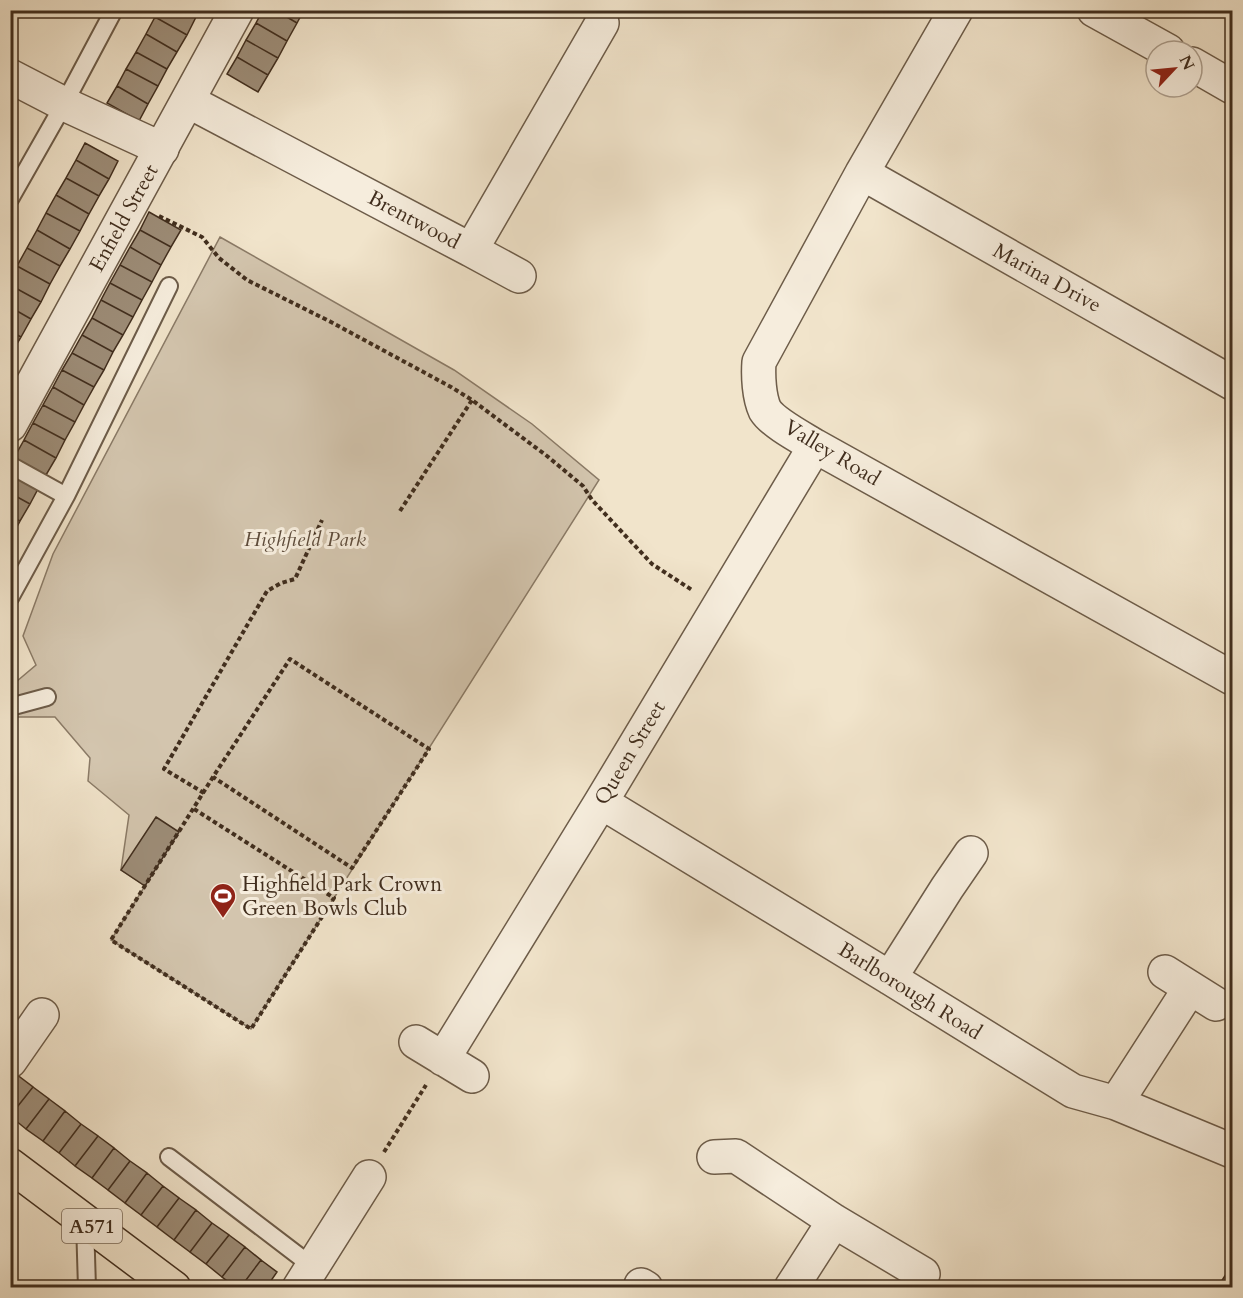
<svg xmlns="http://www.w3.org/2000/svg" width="1243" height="1298" font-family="Cardo,serif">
<rect width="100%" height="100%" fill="#f1e4cb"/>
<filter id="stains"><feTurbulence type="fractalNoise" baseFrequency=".00333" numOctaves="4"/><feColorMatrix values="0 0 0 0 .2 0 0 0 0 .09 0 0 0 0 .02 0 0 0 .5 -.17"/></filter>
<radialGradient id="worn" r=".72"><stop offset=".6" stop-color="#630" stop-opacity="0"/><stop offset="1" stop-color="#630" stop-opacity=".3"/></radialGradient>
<!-- green -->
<path fill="#d3c5ae" stroke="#8a7a66" stroke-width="1.5" d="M220,237L454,370L532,424L599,480L251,1029L111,940L145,886L121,870L129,815L88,781L90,758L55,717H15L11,698L10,687L36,665L23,636L53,554Z"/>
<!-- building -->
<path fill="#9d8d78" stroke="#412e1e" stroke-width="1.5" d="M159,10H185L196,17L187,35L155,17Z
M263,10H275L297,23L287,41L256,23Z
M275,10H304L297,23Z
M155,17L187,35L177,52L146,34Z
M256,23L287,41L278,58L246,40Z
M146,34L177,52L167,69L136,52Z
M246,40L278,58L268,75L237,57Z
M136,52L167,69L158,86L126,69Z
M237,57L268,75L258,92L227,74Z
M126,69L158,86L148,104L117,86Z
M117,86L148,104L139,121L107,103Z
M85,143L118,161L109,179L76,160Z
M76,160L109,179L99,196L66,178Z
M66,178L99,196L89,214L56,195Z
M56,195L89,214L80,231L46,213Z
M149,212L181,230L171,247L140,230Z
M46,213L80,231L70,249L37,230Z
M37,230L70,249L60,266L27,248Z
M140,230L171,247L161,265L130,247Z
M130,247L161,265L152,282L120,265Z
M27,248L60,266L50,284L17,266Z
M120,265L152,282L142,300L110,283Z
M17,266L50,284L41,302L10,285V278Z
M110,283L142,300L133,317L101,300Z
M10,285L41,302L31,319L10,307Z
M101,300L133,317L123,335L92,318Z
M10,307L31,319L21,337L10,331Z
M92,318L123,335L113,352L82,335Z
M10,331L21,337L11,354H10Z
M82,335L113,352L104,370L72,353Z
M72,353L104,370L94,387L62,370Z
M62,370L94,387L84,405L53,387Z
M53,387L84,405L75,422L43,405Z
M43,405L75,422L65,440L33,423Z
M33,423L65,440L56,458L24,440Z
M24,440L56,458L46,475L14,458Z
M10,471L39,487L30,504L10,493Z
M10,493L30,504L20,521L10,516Z
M10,516L20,521L11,538H10Z
M156,817L179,832L145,886L121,870Z
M16,1074L33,1087L10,1116V1082Z
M33,1087L49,1099L26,1129L10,1116Z
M49,1099L65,1111L43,1141L26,1129Z
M65,1111L81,1124L59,1153L43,1141Z
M81,1124L98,1136L75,1166L59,1153Z
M98,1136L114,1148L92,1178L75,1166Z
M114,1148L130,1161L108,1190L92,1178Z
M130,1161L147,1173L125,1203L108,1190Z
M147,1173L163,1186L141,1215L125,1203Z
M163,1186L179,1198L157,1227L141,1215Z
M179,1198L196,1210L174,1240L157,1227Z
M196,1210L212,1223L190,1252L174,1240Z
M212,1223L229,1235L206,1264L190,1252Z
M229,1235L245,1247L222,1277L206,1264Z
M245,1247L261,1260L240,1288H237L222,1277Z
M261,1260L277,1272L266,1288H240Z
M1226,1274L1232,1279V1288H1217Z"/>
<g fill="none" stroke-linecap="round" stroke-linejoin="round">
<!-- service casing -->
<g stroke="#6d5c49" stroke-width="20">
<path id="service" d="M10,199L64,104L114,10
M10,465L66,496L10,598
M66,496L169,286
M10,707L47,697
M169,1157L312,1266
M85,1222L87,1288"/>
</g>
<!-- minor casing -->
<g stroke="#6d5c49" stroke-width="36">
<path id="minor" d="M956,10L862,173L759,362C758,376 759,397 765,410C773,423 802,438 815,446L1232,678
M1094,10L1168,51
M1192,64L1232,87
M10,76L64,104L162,149
M188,101L471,250L602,23
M862,173L1232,383
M471,250L519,276
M601,802L890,978L1073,1091L1116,1103L1232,1151
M1165,972L1216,1004
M890,978L947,888L971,853
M416,1042L472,1076
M443,1059L601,802L815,446
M10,1061L42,1015
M1116,1103L1190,988
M714,1157L736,1156L834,1221L923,1274
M641,1285L646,1288
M299,1288L369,1177
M791,1288L834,1221"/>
</g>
<!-- tertiary casing -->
<g stroke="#6d5c49" stroke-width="36">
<path id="tertiary" d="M10,425L237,10"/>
</g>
<!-- primary casing -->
<g stroke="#412e1e" stroke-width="36">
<path id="primary" d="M10,1165L174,1288"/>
</g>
<!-- path -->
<path stroke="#412e1e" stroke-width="4" stroke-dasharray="4.5 3" stroke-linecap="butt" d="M159,216L202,237L219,258L247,280L331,322L451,387L472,400L547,456L583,486L592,500L652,564L692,590
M400,511L472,400
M204,793L164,769L267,591L281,583L295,579L322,520
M194,809L334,898L251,1029L111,940L213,777L290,659L429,749L352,868L213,777
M384,1152L426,1085"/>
<!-- service -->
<use href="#service" stroke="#f6eddd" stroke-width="16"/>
<!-- minor -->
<use href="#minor" stroke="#f6eddd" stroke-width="33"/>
<!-- tertiary -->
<use href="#tertiary" stroke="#f6eddd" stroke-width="33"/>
<!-- primary -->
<use href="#primary" stroke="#f1e4cb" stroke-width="33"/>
</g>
<!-- icons -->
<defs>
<g id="stadium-pin" transform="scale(1.35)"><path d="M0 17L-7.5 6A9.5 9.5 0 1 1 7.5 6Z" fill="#8f2418" stroke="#f6eddd"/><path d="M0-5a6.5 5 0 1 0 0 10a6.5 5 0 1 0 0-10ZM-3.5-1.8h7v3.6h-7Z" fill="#fff"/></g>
</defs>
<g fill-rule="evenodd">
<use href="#stadium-pin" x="223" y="896"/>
</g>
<g text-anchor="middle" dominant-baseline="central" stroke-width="6" stroke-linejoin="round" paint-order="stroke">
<!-- shield labels -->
<rect fill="#f6eddd" stroke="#776757" stroke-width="1.5" x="62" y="1209" width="60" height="34" rx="4.5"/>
<g font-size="20" font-weight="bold" fill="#412e1e">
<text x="92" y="1226">A571</text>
</g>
<!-- street labels -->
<g font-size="21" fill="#412e1e" stroke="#f6eddd">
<text transform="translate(124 218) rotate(-61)">Enfield Street</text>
<text transform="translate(414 220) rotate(28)">Brentwood</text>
<text transform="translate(1047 278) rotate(29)">Marina Drive</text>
<text transform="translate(832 453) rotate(31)">Valley Road</text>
<text transform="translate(630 753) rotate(-59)">Queen Street</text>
<text transform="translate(910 991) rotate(32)">Barlborough Road</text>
</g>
<!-- park labels -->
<g font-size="21" font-style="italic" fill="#5e4c3b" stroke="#f6eddd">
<text x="305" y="539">Highfield Park</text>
</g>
<!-- poi labels -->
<g font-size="21" fill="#412e1e" stroke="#f6eddd" text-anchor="start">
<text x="242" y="884">Highfield Park Crown<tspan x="242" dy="24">Green Bowls Club</tspan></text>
</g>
</g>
<!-- margin -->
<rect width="1243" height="1298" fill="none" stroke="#f1e4cb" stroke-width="36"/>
<rect x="12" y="12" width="1219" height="1274" fill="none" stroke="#412e1e" stroke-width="3"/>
<rect x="18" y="18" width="1207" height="1262" fill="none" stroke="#412e1e" stroke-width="1.5"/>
<!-- north arrow -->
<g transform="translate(1174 69) rotate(64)"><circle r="28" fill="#f6eddd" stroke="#aea191" stroke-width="1.5"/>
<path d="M0-4.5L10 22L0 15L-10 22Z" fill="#8f2418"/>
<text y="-9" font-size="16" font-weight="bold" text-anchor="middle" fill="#412e1e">N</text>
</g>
<rect width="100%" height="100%" filter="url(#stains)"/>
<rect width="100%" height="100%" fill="url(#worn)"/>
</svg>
